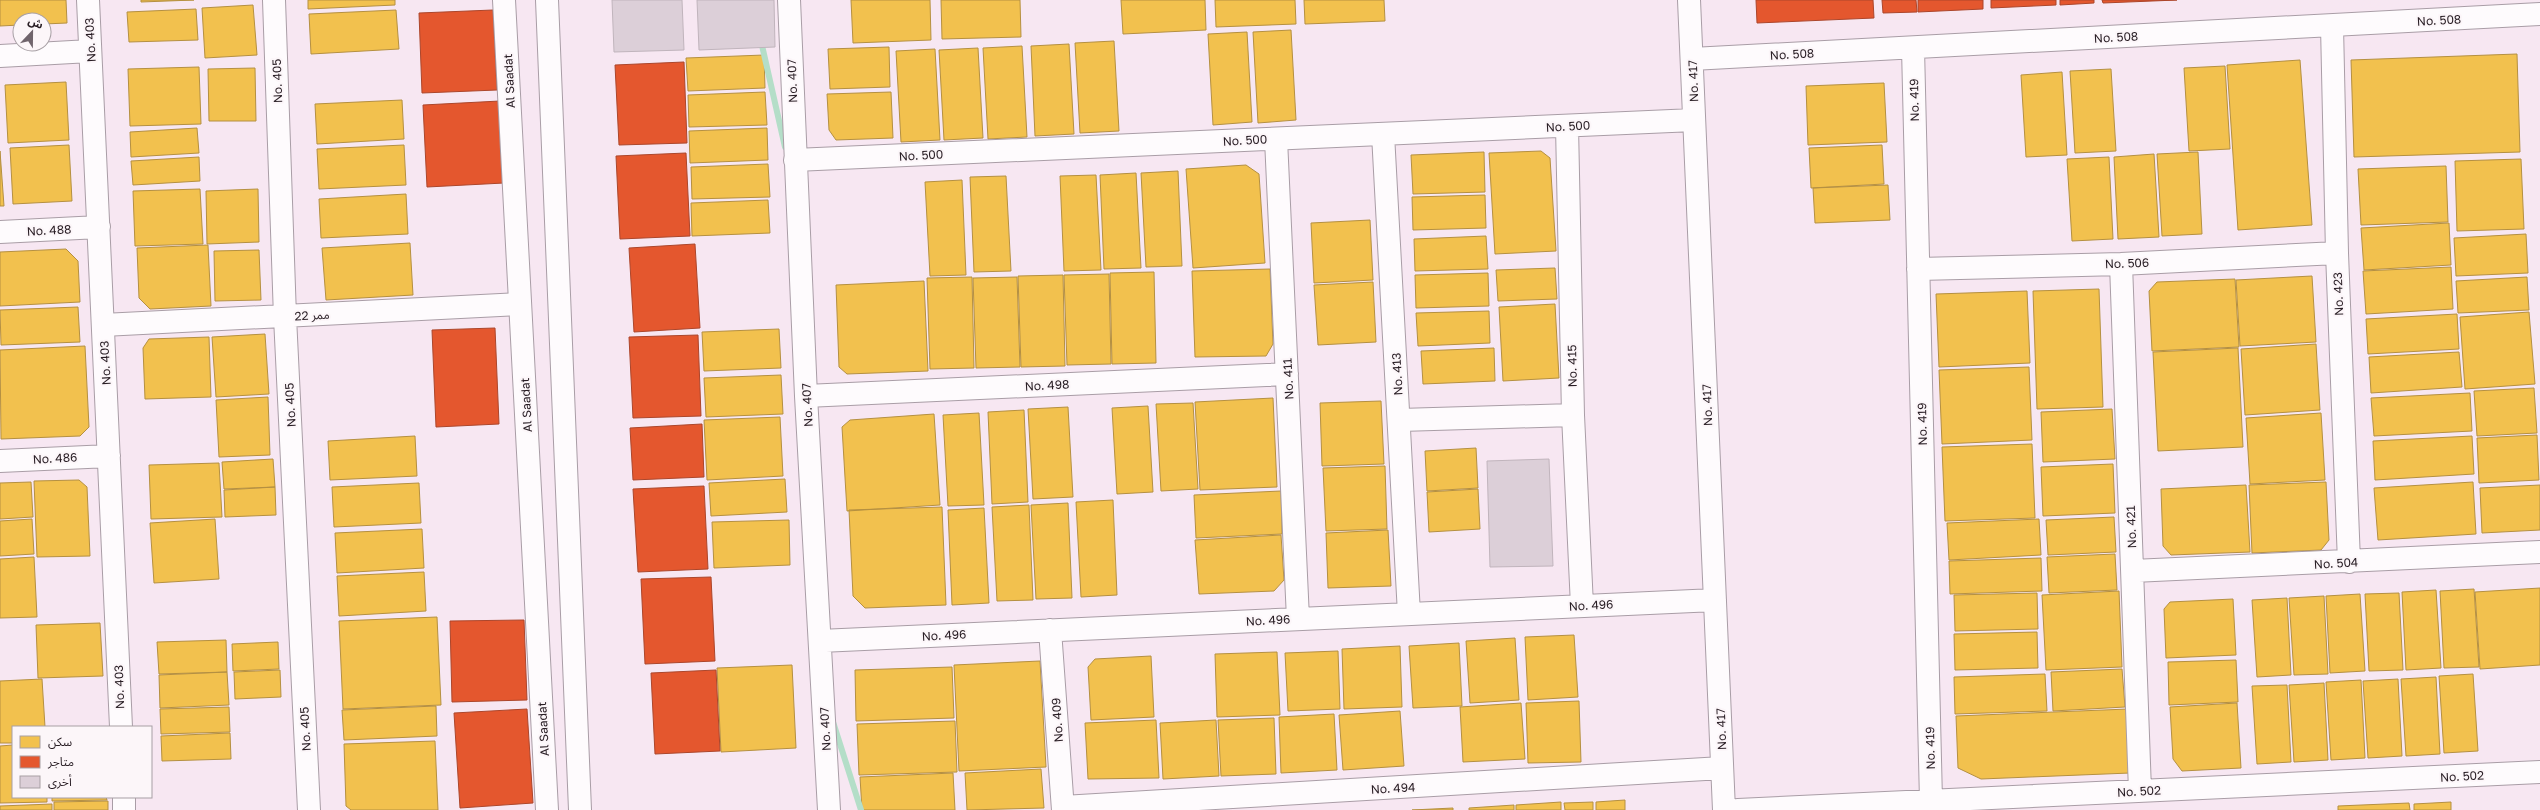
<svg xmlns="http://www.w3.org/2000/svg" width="2540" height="810" font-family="'Golos Text','Noto Sans Arabic',sans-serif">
<rect width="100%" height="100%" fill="#f7e7f2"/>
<!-- homes -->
<path fill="#f2c14e" stroke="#b59041" d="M0,0H66L67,23L44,24V20H20V25L0,26Z
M141,0H194L141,2Z
M308,0H395V5L308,9Z
M851,0H930L931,40L853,43Z
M941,0H1020L1021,37L942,39Z
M1121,0H1205L1206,30L1123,34Z
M1215,0H1295L1296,24L1216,27Z
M1304,0H1384L1385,21L1305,24Z
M253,5L257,55L205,58L202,8Z
M196,9L198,40L129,42L127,12Z
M396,10L399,49L311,54L309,14Z
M1291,30L1296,120L1258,123L1253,32Z
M1247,32L1252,122L1213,125L1208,34Z
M1114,41L1119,131L1080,133L1075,43Z
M1069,44L1074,134L1035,136L1031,46Z
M1022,46L1027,137L988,139L983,48Z
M889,47L890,87L830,89L828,49Z
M978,48L983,138L944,140L939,50Z
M935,49L940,140L901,142L896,51Z
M2517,54L2520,152L2354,157L2351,60Z
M764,55L765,88L688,91L686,58Z
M2300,60L2312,225L2238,230L2227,65Z
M2225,66L2230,149L2189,151L2184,68Z
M199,67L201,124L130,126L128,69Z
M255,68L256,121H209L208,69Z
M2111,69L2116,151L2075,153L2070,71Z
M2062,72L2067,155L2026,157L2021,75Z
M66,82L69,140L8,143L5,85Z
M1884,83L1887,142L1808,145L1806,86Z
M765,92L767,125L689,127L688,95Z
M891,92L893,138L836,140L829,130L827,94Z
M402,100L404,139L317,144L315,104Z
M197,128L199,153L131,157L130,132Z
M767,128L768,160L690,163L689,131Z
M69,145L72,201L13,204L10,148Z
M404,145L406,185L319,189L317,149Z
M1882,145L1884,184L1811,188L1809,148Z
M0,151L4,206H0Z
M1541,151L1550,158L1556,251L1495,254L1489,153Z
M1484,152L1485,192L1413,194L1411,155Z
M2198,152L2202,234L2162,236L2157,154Z
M2154,154L2159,237L2118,239L2114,157Z
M199,157L200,181L133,185L131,161Z
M2109,157L2113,239L2072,241L2067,159Z
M2521,159L2524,229L2457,231L2455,161Z
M768,164L770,197L692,199L691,167Z
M1246,165L1259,174L1265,263L1193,268L1186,169Z
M2446,166L2448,222L2361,225L2358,169Z
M1178,171L1182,266L1146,267L1141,173Z
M1136,173L1141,268L1104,269L1100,175Z
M1096,175L1101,270L1064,271L1060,176Z
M1006,176L1011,271L974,272L970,177Z
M962,180L966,275L930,276L925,182Z
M1888,185L1890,220L1815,223L1813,188Z
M200,189L203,244L135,246L133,191Z
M258,189L259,242L207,244L206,191Z
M406,194L408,234L321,238L319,199Z
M1485,195L1486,228L1413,230L1412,197Z
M768,200L770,233L692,236L691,203Z
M1370,220L1373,280L1314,283L1311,223Z
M2449,223L2451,265L2364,270L2361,228Z
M2526,234L2528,273L2456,276L2454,238Z
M1486,236L1488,269L1415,271L1414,239Z
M410,243L413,295L326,300L322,248Z
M208,245L211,306L150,309L139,298L137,248Z
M66,249L78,261L80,302L0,306V252Z
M259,250L261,300L215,301L214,251Z
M2451,267L2453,309L2366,314L2363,271Z
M1555,268L1557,299L1498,301L1496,270Z
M1270,269L1273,344L1266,356L1195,357L1192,271Z
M1154,272L1156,363L1112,364L1110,273Z
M1488,273L1489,306L1416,308L1415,275Z
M1109,274L1111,364L1067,365L1064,275Z
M1063,275L1065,366L1021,367L1018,276Z
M2312,276L2316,342L2240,346L2236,280Z
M972,277L974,368L930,369L927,278Z
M1017,277L1020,367L976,368L973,278Z
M2527,277L2529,310L2458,313L2456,281Z
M2235,279L2239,347L2152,351L2149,291L2157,282Z
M924,281L928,371L847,374L839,367L836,285Z
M1373,282L1376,342L1318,345L1314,285Z
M2099,289L2103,407L2037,409L2033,291Z
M2027,291L2030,363L1939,367L1936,294Z
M1555,304L1559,378L1503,381L1499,307Z
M78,307L80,342L1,345L0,310Z
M1489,311L1490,343L1418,346L1416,313Z
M2529,312L2535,384L2465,389L2460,317Z
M2457,314L2459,349L2368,354L2366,319Z
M779,329L781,368L704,371L702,332Z
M265,334L269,394L216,397L212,337Z
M209,337L211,397L145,399L143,348L149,339Z
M2316,344L2320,410L2245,415L2241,349Z
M85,346L89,427L80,436L1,439L0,350Z
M1494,348L1495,381L1423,384L1421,351Z
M2238,348L2243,447L2158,451L2153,352Z
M2459,352L2462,387L2371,393L2369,357Z
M2029,367L2032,440L1942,444L1939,370Z
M781,375L783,414L706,417L704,378Z
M2534,388L2537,433L2477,436L2474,391Z
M2470,393L2472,431L2374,436L2371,398Z
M268,397L270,455L219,457L216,400Z
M1273,398L1277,487L1200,490L1195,402Z
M1381,401L1384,464L1322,466L1320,403Z
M1193,403L1198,489L1161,491L1156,404Z
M1148,406L1153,492L1117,494L1112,408Z
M1068,407L1073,497L1033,499L1028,409Z
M2112,409L2115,459L2043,462L2041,412Z
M1024,410L1028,502L992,504L988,412Z
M979,413L984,505L948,506L943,415Z
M2321,413L2325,480L2250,484L2246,418Z
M934,414L940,505L847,511L842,427L850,420Z
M780,417L783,476L707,480L704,420Z
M2537,435L2539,480L2479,483L2477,438Z
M415,436L417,476L330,480L328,441Z
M2472,436L2474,474L2375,480L2373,441Z
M2032,444L2035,518L1945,521L1942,447Z
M1476,448L1478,488L1427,491L1425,451Z
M273,459L275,487L224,489L222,462Z
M219,463L222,517L151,519L149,465Z
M2113,464L2115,513L2043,516L2041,467Z
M1385,466L1387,529L1326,531L1323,468Z
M785,479L787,512L711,516L709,483Z
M79,480L87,487L90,556L37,557L34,481Z
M31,482L33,517L0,519V483Z
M2326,482L2329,540L2321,550L2252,553L2249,485Z
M2473,482L2476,534L2378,540L2374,488Z
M419,483L421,523L334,527L332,487Z
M2246,485L2250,552L2171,555L2163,546L2161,489Z
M2540,485V530L2482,533L2480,488Z
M275,487L276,515L225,517L224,490Z
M1478,489L1480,529L1429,532L1427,492Z
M1281,491L1282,534L1196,538L1194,495Z
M1113,500L1117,595L1081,597L1076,502Z
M1068,503L1072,598L1036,599L1031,505Z
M1029,505L1033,600L997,601L992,507Z
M942,507L946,605L865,608L853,596L849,510Z
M984,508L989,603L952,605L948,510Z
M2114,517L2116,552L2048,555L2046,520Z
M32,519L34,554L0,556V521Z
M215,519L219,579L154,583L150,523Z
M2039,519L2041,555L1949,560L1947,523Z
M789,520L790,565L714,568L712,522Z
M422,529L424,568L337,573L335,533Z
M1388,530L1391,586L1328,588L1326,533Z
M1281,535L1284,580L1274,591L1199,594L1195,540Z
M2115,554L2117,590L2049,593L2047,557Z
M34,557L37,617L0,618V559Z
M2041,558L2042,591L1950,594L1949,561Z
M424,572L426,611L339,616L337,576Z
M2540,588V665L2480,669L2475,592Z
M2474,589L2479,667L2444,668L2440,591Z
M2436,590L2441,668L2406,670L2402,592Z
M2119,591L2122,667L2046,670L2042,595Z
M2037,593L2038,629L1955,631L1954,595Z
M2399,593L2403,670L2369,671L2365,594Z
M2360,594L2365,671L2330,673L2326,596Z
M2324,596L2328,674L2294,675L2289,598Z
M2287,598L2291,675L2257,677L2252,600Z
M2233,599L2236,655L2166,658L2164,609L2170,602Z
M437,617L441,705L343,709L339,621Z
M100,623L103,676L38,678L36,625Z
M2037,632L2038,668L1955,670L1954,634Z
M1574,635L1578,697L1528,700L1525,637Z
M1515,638L1519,700L1470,703L1466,641Z
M226,640L227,672L159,674L157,642Z
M278,642L279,669L233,671L232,644Z
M1459,643L1462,706L1413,708L1409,646Z
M1400,646L1402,707L1344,709L1342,649Z
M1338,651L1340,709L1288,711L1285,653Z
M1277,652L1280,715L1217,717L1215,654Z
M1151,656L1154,717L1091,720L1088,667L1095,659Z
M2236,660L2238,702L2169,705L2168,662Z
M1040,661L1046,767L959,771L954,665Z
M792,665L796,748L721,752L717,668Z
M952,667L954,718L856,721L855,670Z
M2122,669L2125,707L2053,711L2051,672Z
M280,670L281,697L235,699L234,672Z
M227,672L229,705L160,708L159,675Z
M2045,674L2047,711L1955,714L1954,677Z
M2473,674L2478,751L2444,753L2439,676Z
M2436,677L2440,754L2406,756L2401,679Z
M42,679L45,727H13V743H0V681Z
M2398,679L2402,756L2368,758L2363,681Z
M2361,680L2365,758L2331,760L2326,682Z
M2324,683L2328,760L2294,762L2289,685Z
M2287,685L2291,762L2257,764L2252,686Z
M1579,701L1581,762L1528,763L1526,703Z
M1521,703L1525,759L1463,762L1460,707Z
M2237,703L2241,768L2182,771L2173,759L2170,707Z
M436,706L437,736L344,740L342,710Z
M229,707L230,732L161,734L160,709Z
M2128,709L2130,773L1981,779L1958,768L1956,716Z
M1400,711L1404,766L1343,770L1339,715Z
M1334,714L1337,770L1281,773L1279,717Z
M1274,718L1276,774L1221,776L1218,720Z
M1156,720L1159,778L1088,779L1085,723Z
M1216,720L1219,776L1163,779L1160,723Z
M955,721L957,772L859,775L857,724Z
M230,733L231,759L162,761L161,736Z
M435,741L438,810H351L346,806L344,744Z
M13,745V797H47V802L0,803V746Z
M1041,769L1044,808L967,810L965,773Z
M953,773L955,810H862L860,777Z
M52,797H106L107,800L52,801Z
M1625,800V810H1596V802Z
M108,801V810H54V802Z
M1561,802V810H1516V805Z
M1593,802V810H1565L1564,803Z
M2451,802V810H2414V804Z
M2409,803L2410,810H2338V806Z
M52,804V810H0V806Z
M1514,805V810H1469V808Z
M1453,808V810H1412Z"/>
<!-- shops -->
<path fill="#e4572e" stroke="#ac462b" d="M1756,0H1873L1874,18L1757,23Z
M1882,0H1916L1917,12L1883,13Z
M1918,0H1983V9L1918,12Z
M1991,0H2056V5L1991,8Z
M2060,0H2094V3L2060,5Z
M2102,0H2177L2103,3Z
M493,10L497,90L422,93L419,13Z
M684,62L687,143L619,145L615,65Z
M500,101L504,183L427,187L423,105Z
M686,153L690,236L620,239L616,156Z
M695,244L700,328L634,332L629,248Z
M495,328L499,424L436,427L432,330Z
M698,335L701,416L633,418L629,337Z
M702,424L704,477L633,480L630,428Z
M704,486L708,569L638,572L633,489Z
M711,577L715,661L645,664L641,579Z
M524,620L527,700L452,702L450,621Z
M716,670L720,751L655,754L651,673Z
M527,709L533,803L460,808L454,713Z"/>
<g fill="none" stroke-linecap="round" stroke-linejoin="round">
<!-- stream -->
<path stroke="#b4dec8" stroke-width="6" d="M761,41L785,147
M833,722L861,810"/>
</g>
<!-- building -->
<path fill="#dccfd8" stroke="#c0b4bc" d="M612,0H682L684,50L614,52Z
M697,0H774L775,47L699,50Z
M1549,459L1553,566L1490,567L1487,461Z"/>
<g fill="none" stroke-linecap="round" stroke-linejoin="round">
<!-- minor casing -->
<g stroke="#a99da6" stroke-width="24">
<path id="minor" d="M88,0L121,727
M274,0L285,317L309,810
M789,0L806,396L829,810
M1689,0L1724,810
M2332,26L2337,253L2349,562
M1913,48L1931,801
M0,56L90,51
M1692,59L2540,14
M1567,126L1573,415L1582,606
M1383,134L1409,614
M1276,139L1298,619
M795,160L1694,120
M0,232L99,227
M2121,264L2140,791
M1918,269L2121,264L2337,253
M103,325L520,304
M806,396L1287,374
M1400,420L1573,415
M0,461L109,456
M2133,571L2540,552
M1050,630L1063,810
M820,641L1715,600
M124,797V810
M1063,807L1722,768
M1738,810L2540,772"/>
</g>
<!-- tertiary casing -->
<g stroke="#a99da6" stroke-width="24">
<path id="tertiary" d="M504,0L547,810
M547,0L580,810"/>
</g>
<!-- minor -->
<use href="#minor" stroke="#fefbfd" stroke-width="22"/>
<!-- tertiary -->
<use href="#tertiary" stroke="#fefbfd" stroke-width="22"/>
</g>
<g text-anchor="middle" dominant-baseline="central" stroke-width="4" stroke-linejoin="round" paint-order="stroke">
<!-- street labels -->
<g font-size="12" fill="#281d24" stroke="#fcf6f9">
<text transform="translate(2439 20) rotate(-3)">No. 508</text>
<text transform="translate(2116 37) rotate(-3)">No. 508</text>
<text transform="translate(90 40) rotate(-93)">No. 403</text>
<text transform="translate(1792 54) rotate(-3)">No. 508</text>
<text transform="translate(277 81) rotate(-92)">No. 405</text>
<text transform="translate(509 81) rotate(-93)">Al Saadat</text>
<text transform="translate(792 81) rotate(-92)">No. 407</text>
<text transform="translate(1693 81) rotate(-92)">No. 417</text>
<text transform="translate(1914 100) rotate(-91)">No. 419</text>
<text transform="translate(1568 126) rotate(-3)">No. 500</text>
<text transform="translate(1245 140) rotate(-3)">No. 500</text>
<text transform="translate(921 155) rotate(-3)">No. 500</text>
<text transform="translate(49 230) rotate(-3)">No. 488</text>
<text transform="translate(2127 263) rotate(-2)">No. 506</text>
<text transform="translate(2338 294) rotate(-92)">No. 423</text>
<text transform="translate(312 315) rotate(-3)">ممر 22</text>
<text transform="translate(105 363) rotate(-93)">No. 403</text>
<text transform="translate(1572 366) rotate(-91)">No. 415</text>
<text transform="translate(1397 374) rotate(-93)">No. 413</text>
<text transform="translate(1288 379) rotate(-93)">No. 411</text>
<text transform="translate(1047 385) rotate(-3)">No. 498</text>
<text transform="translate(290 405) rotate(-93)">No. 405</text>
<text transform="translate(526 405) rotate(-93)">Al Saadat</text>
<text transform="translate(807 405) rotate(-93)">No. 407</text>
<text transform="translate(1707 405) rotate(-92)">No. 417</text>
<text transform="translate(1922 424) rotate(-91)">No. 419</text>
<text transform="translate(55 458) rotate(-3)">No. 486</text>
<text transform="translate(2131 527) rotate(-92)">No. 421</text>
<text transform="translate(2336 563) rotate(-3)">No. 504</text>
<text transform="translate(1591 605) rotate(-3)">No. 496</text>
<text transform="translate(1268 620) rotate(-3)">No. 496</text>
<text transform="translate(944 635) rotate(-3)">No. 496</text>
<text transform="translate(119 687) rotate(-92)">No. 403</text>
<text transform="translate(1057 720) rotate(-94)">No. 409</text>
<text transform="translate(305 729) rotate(-93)">No. 405</text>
<text transform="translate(543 729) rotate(-93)">Al Saadat</text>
<text transform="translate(825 729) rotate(-93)">No. 407</text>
<text transform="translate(1721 729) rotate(-92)">No. 417</text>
<text transform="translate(1930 748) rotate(-91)">No. 419</text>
<text transform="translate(2462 776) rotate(-3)">No. 502</text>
<text transform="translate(1393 788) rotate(-3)">No. 494</text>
<text transform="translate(2139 791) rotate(-3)">No. 502</text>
</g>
</g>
<!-- legend -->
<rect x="12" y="726" width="140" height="72" fill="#fcf6f9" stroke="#a79fa4"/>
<rect x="20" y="736" width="20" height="12" fill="#f2c14e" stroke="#a79fa4"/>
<text x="48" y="746" font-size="12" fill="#281d24">سكن</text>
<rect x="20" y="756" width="20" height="12" fill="#e4572e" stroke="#a79fa4"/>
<text x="48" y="766" font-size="12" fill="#281d24">متاجر</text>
<rect x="20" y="776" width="20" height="12" fill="#dccfd8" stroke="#a79fa4"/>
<text x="48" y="786" font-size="12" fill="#281d24">أخرى</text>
<!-- north arrow -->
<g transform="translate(32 32) rotate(22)"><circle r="19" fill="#fcf6f9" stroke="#a79fa4"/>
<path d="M0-3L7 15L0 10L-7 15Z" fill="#70646c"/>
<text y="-6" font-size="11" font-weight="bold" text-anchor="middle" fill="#281d24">ش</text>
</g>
</svg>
